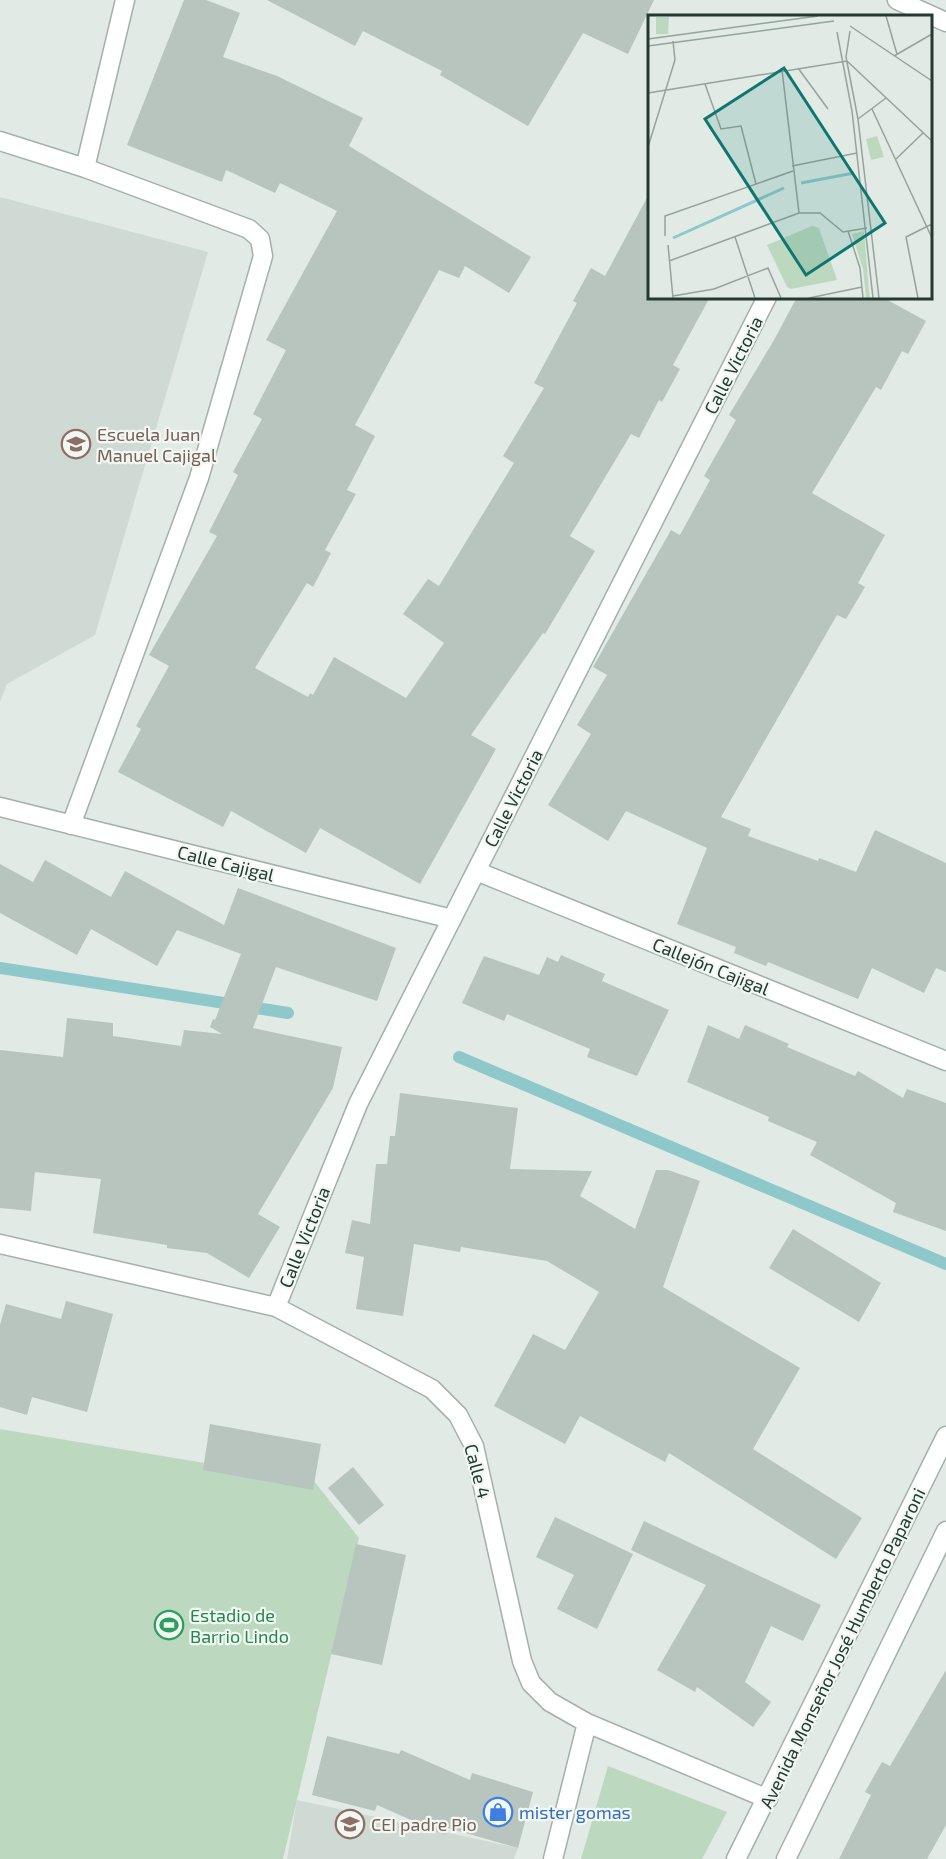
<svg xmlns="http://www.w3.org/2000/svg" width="946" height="1859" font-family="'Exo 2',sans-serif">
<rect width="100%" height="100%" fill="#e1eae5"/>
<!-- built -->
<path fill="#cfdad4" d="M0,197L208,252L95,635L7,684L0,702Z
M297,1800L518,1848L514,1859H287Z"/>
<!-- green -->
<path fill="#bcd9c0" d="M0,1429L314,1481L359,1538L283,1859H0Z
M608,1766L727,1812L702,1859H581Z"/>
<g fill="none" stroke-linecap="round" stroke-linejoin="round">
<!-- stream -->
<path stroke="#8ec8cb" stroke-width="12" d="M0,968L288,1013
M459,1057L946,1264"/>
</g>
<!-- building -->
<path fill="#b7c5be" d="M184,0H206L240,13L223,57L277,76L363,118L349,146L531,257L509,293L465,266L459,278L439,270L355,425L375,436L347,490L356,494L325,550L331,553L313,587L307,583L255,668L308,697L310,693L313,695L334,657L406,698L444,643L403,614L428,579L439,586L514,463L503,456L544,388L534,383L577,303L573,301L591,268L605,276L649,194V297H710L673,365L680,369L662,402L659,400L639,438L631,434L570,536L595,551L545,634L543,633L471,735L496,749L420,884L320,828L306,853L231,811L223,827L118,772L141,729L136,726L169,666L149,655L217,536L209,532L238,475L233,472L262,419L253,414L286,350L266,340L337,211L280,183L275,193L226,170L222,182L127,145Z
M267,0H654L628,54L583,33L528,126L440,75L442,71L363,31L355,46Z
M797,297H882L926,321L908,354L902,351L881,390L876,387L812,493L885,535L858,583L865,587L846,619L837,615L721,817L751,829L748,836L818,861L819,858L856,872L875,830L946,863V972L936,968L924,993L872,968L858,999L768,962L766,966L734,953L736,947L677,924L707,848L626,811L608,841L548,805L591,734L577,725L607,675L593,667L671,530L680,535L710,480L704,476L736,420L729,415L774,340Z
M45,860L111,897L125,871L224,925L238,888L396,948L377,1001L276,967L253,1028L342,1047L333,1088L258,1214L280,1227L249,1278L207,1253L167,1248V1245L93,1233L101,1179L35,1172L31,1211L0,1208V1050L63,1057L67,1018L113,1023V1036L181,1046L184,1030L222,1034L210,1027L213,1019L215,1020L241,954L177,930L157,966L91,929L77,955L0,913V864L33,882Z
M561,955L605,974L602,981L669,1010L637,1076L587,1057L590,1049L507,1014L504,1021L462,1003L484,956L539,975L547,957L558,962Z
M708,1025L739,1039L745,1025L789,1044L787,1047L855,1076L858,1071L903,1098L907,1089L946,1103V1231L893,1212L896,1203L810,1155L817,1142L768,1121L769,1117L687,1082Z
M400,1093L518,1108L510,1169L592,1171L580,1196L635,1229L656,1170H668L700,1181L663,1287L800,1368L753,1449L862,1518L836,1559L669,1453L665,1462L580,1416L565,1444L494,1406L533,1334L565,1350L599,1292L547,1261L461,1247L460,1252L414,1244L403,1316L356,1309L364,1257L345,1253L352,1220L370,1224L376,1164H387L390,1136H395Z
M793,1229L881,1283L859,1322L769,1268Z
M66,1301L113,1314L87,1412L32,1397L27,1415L0,1407V1325L6,1304L61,1319Z
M210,1424L321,1444L313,1490L203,1470Z
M353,1467L384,1505L359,1525L328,1488Z
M555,1517L633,1554L597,1629L557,1609L574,1575L536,1557Z
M644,1521L821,1605L803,1641L771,1626L745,1682L771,1702L753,1727L697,1687L695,1692L657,1670L706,1585L631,1550Z
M356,1544L406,1555L382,1665L331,1654Z
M946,1670V1825L927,1859H839L871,1795L865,1792L882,1762L890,1766Z
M327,1736L399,1754L401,1750L470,1780L472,1773L533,1792L518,1848L448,1828L445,1835L377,1805L375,1811L312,1795Z"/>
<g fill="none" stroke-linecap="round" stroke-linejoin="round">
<!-- minor casing -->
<g stroke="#a4b1ab" stroke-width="21">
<path id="minor" d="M897,0L946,22
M0,141L85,168
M0,807L452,919
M71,825L199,478L263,256L260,239L249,229L85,168L125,0
M476,871L946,1061
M0,1244L276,1307L432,1389L458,1415L474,1446L522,1661L531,1683L550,1702L587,1723L768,1799
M276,1307L358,1104L767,297
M553,1859L587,1723
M736,1859L946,1436
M786,1859L946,1531"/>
</g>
<!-- minor -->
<use href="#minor" stroke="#fff" stroke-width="18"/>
</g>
<!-- icons -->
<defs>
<g id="school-ring" transform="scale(1.5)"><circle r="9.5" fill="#f1f7f3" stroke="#8d6e63" stroke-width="1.5"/><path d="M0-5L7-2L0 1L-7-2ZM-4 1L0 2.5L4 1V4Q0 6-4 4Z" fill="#8d6e63"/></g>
<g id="stadium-ring" transform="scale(1.5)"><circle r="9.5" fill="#f1f7f3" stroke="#2e9e5b" stroke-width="1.5"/><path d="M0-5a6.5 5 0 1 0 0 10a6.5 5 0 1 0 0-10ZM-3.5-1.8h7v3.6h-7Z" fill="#2e9e5b"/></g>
<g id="shop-ring" transform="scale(1.5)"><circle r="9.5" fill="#f1f7f3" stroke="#3f7fe0" stroke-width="1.5"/><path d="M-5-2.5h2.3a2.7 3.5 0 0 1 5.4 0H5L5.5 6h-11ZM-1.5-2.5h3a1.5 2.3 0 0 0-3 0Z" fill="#3f7fe0"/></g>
</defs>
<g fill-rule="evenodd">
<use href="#school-ring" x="76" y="444"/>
<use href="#stadium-ring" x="169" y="1625"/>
<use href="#shop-ring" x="498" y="1812"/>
<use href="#school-ring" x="350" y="1824"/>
</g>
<g text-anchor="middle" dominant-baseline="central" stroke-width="4.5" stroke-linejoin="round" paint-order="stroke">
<!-- street labels -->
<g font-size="18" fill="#233931" stroke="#f1f7f3">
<text transform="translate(733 365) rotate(-63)">Calle Victoria</text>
<text transform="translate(513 798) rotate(-63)">Calle Victoria</text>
<text transform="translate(226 863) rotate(14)">Calle Cajigal</text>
<text transform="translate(711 966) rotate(22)">Callejón Cajigal</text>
<text transform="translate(304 1237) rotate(-68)">Calle Victoria</text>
<text transform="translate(478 1471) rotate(75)">Calle 4</text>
<text transform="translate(842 1648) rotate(-64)">Avenida Monseñor José Humberto Paparoni</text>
</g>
<!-- education labels -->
<g font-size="18" fill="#785e54" stroke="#f1f7f3" text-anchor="start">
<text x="97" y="434">Escuela Juan<tspan x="97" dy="21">Manuel Cajigal</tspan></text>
<text x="371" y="1824">CEI padre Pio</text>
</g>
<!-- leisure labels -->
<g font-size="18" fill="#27864d" stroke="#f1f7f3" text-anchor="start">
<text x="190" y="1615">Estadio de<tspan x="190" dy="21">Barrio Lindo</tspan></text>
</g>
<!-- shop labels -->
<g font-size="18" fill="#366cbe" stroke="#f1f7f3" text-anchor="start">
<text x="519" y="1812">mister gomas</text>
</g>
</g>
<!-- overview -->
<g transform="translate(648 15)">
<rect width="284" height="284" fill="#e1eae5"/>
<path d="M8,2H21L20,19H8ZM229,121L236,142L223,145L218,124ZM164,211L171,213L189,265L143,274L139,272L119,230ZM216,216L221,276L222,283H218L215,254L204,219Z" fill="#bcd9c0"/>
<path fill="none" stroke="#8ec8cb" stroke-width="3" d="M153,168L206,158M25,223L136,173"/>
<path fill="none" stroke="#95a39d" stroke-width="1.5" d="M238,1L249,39M202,11L284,66M202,16L198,42L210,104L231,283M189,17L204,96L225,283M0,24L170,1M0,31L186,6M246,41L284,19M150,53L180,94M134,55L151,198M57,69L73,114L93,111L108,169M0,78L199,46L284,126M224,94L284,223M210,104L238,83M0,132L27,45L25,26M248,144L275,118M144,151L209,138M200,216L212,253L215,283M17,221V201L145,156M87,222L107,283M20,230L25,283M21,246L151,198H172L195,217L219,213M25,281L66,274L120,253L133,283M161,283L214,272M270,283L258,222L284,209"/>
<path fill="#0f766e" fill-opacity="0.15" stroke="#0f766e" stroke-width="3" d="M136,53L237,208L158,260L57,104Z"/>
<rect width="284" height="284" fill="none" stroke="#233931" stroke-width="3"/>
</g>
</svg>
